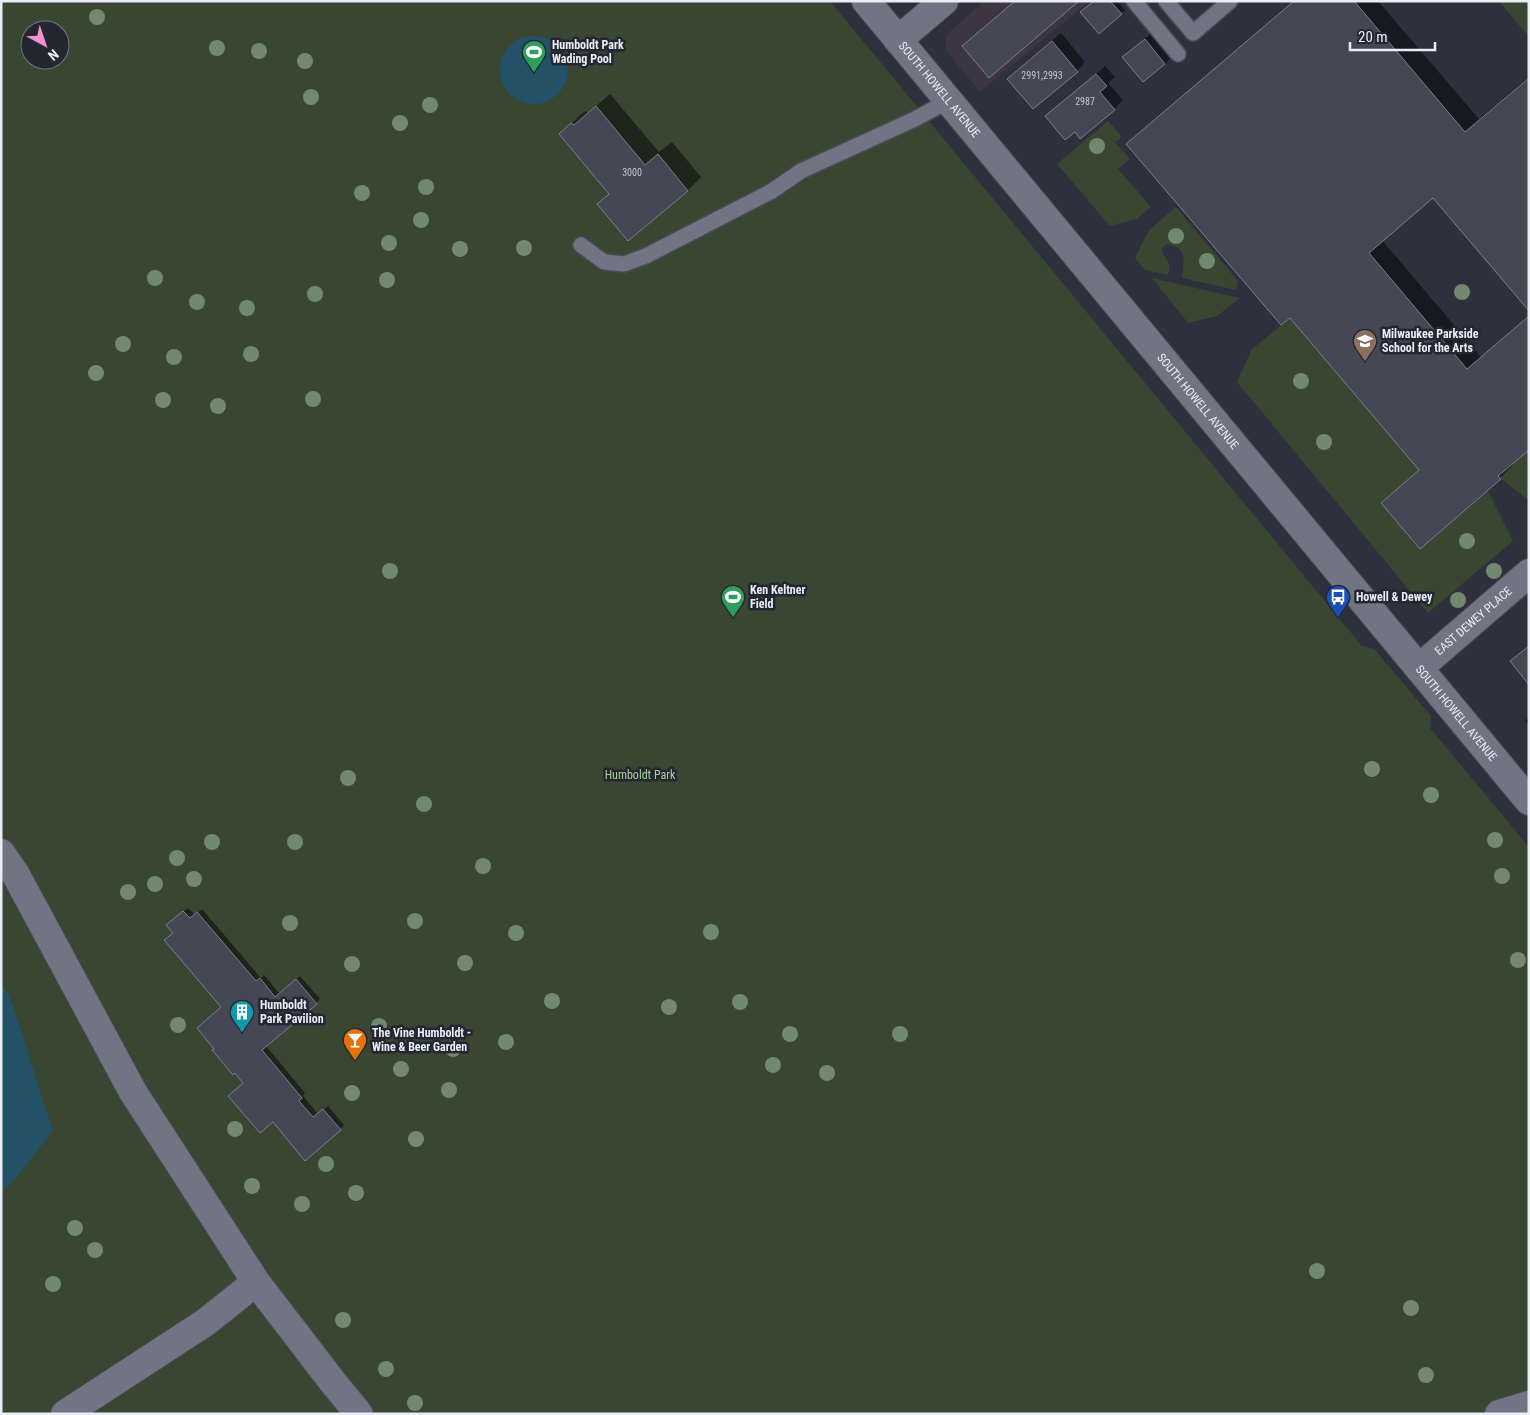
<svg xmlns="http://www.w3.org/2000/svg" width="1530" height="1415" font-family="'Roboto Condensed',sans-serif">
<rect width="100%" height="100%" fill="#2e303d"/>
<!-- commercial -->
<path fill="#3d3444" d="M984,1H1090L980,92L948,53L945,47L946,39L949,32Z"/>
<!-- green -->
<path fill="#384632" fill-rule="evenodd" d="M1,1H830L1362,646L1374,649L1431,716L1430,728L1529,847V1414H1ZM30,30H60V60H30Z
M1499,1H1529V37Z
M1108,121L1122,137L1115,142L1130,159L1118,169L1151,207L1137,219L1110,226L1057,164Z
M1176,207L1238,281L1236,290L1182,278C1184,262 1188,248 1167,244L1162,248V253C1168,261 1172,265 1168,275L1145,270L1135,258L1149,230Z
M1152,278L1240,298L1217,316L1188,323Z
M1290,318L1419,470L1381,503L1420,548L1488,491L1513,541L1428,613L1237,382L1252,349Z
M1529,450V501L1498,476Z"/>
<!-- water -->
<path fill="#235266" d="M500 70a34 34 0 1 1 68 0a34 34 0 1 1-68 0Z
M1,986L7,991L14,1009L53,1131L17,1177L1,1192Z"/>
<!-- shadow -->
<path fill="#0007" d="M1095,1H1117L1125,10L1121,14Z
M1294,1H1378L1479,119L1529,77V309L1434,197L1382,240L1481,357L1529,316V449L1512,463L1513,465L1500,478L1383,503L1420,469Z
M1154,31L1173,55L1165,64L1124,57Z
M1061,33L1085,62L1077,71L1017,70Z
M1105,66L1115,77L1108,83L1123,100L1114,109L1075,130L1047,116Z
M610,94L659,152L672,142L701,177L688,190L628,239L599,204L610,193L560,134L585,111L588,113Z
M1529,717V726L1525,721Z
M188,908L195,915L202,909L261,978L264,975L280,994L300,976L320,999L266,1046L305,1093L303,1096L318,1114L328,1106L344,1125L306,1159L222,1007L174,932L172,921Z"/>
<!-- building -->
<path fill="#454755" stroke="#7b7e8d" d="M1015,1H1079L989,78L962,46Z
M1094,1H1110L1122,14L1099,34L1080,12Z
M1294,1H1354L1465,132L1529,78V311L1433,198L1369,253L1467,369L1529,316V450L1498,476L1501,479L1420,549L1381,503L1419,470L1290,318L1281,325L1126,144Z
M1145,39L1165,64L1143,82L1122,57Z
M1052,41L1078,72L1033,109L1007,79Z
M1096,74L1107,86L1100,92L1115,110L1080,139L1075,132L1065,140L1045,116Z
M596,106L645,165L658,154L688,191L628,241L597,204L609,194L559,134L571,123L574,125Z
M1529,646V685L1510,661Z
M183,911L190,918L197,912L256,981L260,978L275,997L296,979L317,1004L262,1050L302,1098L299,1101L313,1117L323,1109L341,1130L305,1161L273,1122L260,1133L228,1096L243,1083L235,1073L233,1075L212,1050L214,1049L197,1028L221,1007L164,940L173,933L166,925Z"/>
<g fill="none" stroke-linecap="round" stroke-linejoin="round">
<!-- lane casing -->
<g stroke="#494b56" stroke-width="18">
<path id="lane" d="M1134,1L1178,54
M1166,1L1193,33L1230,1
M581,245L604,262L624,264L646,256L772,191L801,171L915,119L948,101"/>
</g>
<!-- street casing -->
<g stroke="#494b56" stroke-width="30">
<g id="street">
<path d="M898,40L944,1"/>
<path id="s1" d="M1419,668L1529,573"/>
<path d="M1,853L16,875L133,1092L256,1282L332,1381L359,1414"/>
<path d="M65,1414L206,1322L256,1282"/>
<path d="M1499,1414L1529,1405"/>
</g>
</g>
<!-- secondary casing -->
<g stroke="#494b56" stroke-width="30">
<g id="secondary">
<path id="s2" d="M866,1L1529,801"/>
</g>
</g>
<!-- lane -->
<use href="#lane" stroke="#727483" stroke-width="15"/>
<!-- street -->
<use href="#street" stroke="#727483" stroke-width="28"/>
<!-- secondary -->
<use href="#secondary" stroke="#727483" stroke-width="28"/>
</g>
<!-- trees -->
<g fill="#72896f">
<circle cx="97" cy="17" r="8"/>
<circle cx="217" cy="48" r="8"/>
<circle cx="259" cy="51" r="8"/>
<circle cx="305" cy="61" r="8"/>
<circle cx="311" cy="97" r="8"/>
<circle cx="430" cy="105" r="8"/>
<circle cx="400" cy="123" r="8"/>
<circle cx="1097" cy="146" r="8"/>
<circle cx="426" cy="187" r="8"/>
<circle cx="362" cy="193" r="8"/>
<circle cx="421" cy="220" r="8"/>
<circle cx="1176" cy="236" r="8"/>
<circle cx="389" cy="243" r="8"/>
<circle cx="524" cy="248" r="8"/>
<circle cx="460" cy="249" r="8"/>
<circle cx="1207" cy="261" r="8"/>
<circle cx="155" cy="278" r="8"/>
<circle cx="387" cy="280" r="8"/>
<circle cx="1462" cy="292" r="8"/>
<circle cx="315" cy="294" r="8"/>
<circle cx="197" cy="302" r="8"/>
<circle cx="247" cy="308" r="8"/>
<circle cx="123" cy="344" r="8"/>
<circle cx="251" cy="354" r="8"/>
<circle cx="174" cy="357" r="8"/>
<circle cx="96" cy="373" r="8"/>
<circle cx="1301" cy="381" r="8"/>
<circle cx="313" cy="399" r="8"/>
<circle cx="163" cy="400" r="8"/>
<circle cx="218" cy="406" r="8"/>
<circle cx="1324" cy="442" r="8"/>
<circle cx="1467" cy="541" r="8"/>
<circle cx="390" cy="571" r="8"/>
<circle cx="1494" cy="571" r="8"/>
<circle cx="1458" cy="600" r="8"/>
<circle cx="1372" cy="769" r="8"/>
<circle cx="348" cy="778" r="8"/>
<circle cx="1431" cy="795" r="8"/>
<circle cx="424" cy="804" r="8"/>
<circle cx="1495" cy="840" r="8"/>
<circle cx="212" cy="842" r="8"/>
<circle cx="295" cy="842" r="8"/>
<circle cx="177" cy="858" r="8"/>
<circle cx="483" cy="866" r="8"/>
<circle cx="1502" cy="876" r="8"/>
<circle cx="194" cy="879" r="8"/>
<circle cx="155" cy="884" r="8"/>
<circle cx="128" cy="892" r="8"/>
<circle cx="415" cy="921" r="8"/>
<circle cx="290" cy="923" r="8"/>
<circle cx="711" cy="932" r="8"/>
<circle cx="516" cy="933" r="8"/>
<circle cx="1518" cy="960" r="8"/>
<circle cx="465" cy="963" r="8"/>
<circle cx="352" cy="964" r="8"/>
<circle cx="552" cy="1001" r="8"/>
<circle cx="740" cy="1002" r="8"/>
<circle cx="669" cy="1007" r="8"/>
<circle cx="178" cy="1025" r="8"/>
<circle cx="379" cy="1026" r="8"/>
<circle cx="790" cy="1034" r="8"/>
<circle cx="900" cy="1034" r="8"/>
<circle cx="506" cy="1042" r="8"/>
<circle cx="453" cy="1049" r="8"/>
<circle cx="773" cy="1065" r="8"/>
<circle cx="401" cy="1069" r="8"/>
<circle cx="827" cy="1073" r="8"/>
<circle cx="449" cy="1090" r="8"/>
<circle cx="352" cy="1093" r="8"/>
<circle cx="235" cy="1129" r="8"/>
<circle cx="416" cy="1139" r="8"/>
<circle cx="326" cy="1164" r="8"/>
<circle cx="252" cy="1186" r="8"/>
<circle cx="356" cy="1193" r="8"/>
<circle cx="302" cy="1204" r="8"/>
<circle cx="75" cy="1228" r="8"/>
<circle cx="95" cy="1250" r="8"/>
<circle cx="1317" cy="1271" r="8"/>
<circle cx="53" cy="1284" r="8"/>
<circle cx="1411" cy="1308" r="8"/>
<circle cx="343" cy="1320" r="8"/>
<circle cx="386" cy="1369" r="8"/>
<circle cx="1426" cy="1375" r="8"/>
<circle cx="415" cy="1403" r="8"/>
</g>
<!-- icons -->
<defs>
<g id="stadium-pin" transform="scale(1.25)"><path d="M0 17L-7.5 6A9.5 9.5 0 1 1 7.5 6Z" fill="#2e9e5b" stroke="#242632"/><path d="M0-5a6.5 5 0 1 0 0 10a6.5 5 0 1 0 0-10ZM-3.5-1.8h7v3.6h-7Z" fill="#fff"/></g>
<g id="school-pin" transform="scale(1.25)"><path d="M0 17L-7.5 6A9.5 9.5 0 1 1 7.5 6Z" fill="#8d6e63" stroke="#242632"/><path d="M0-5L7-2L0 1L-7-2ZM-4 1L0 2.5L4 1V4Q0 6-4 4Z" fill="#fff"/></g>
<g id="bus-pin" transform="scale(1.25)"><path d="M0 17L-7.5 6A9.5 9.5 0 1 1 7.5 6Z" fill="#1a4fb4" stroke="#242632"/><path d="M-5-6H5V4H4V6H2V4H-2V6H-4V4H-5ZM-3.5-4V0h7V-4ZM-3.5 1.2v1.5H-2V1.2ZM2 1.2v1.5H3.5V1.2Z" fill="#fff"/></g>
<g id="building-pin" transform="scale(1.25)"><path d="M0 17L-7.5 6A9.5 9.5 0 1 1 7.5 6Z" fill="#0f9aa8" stroke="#242632"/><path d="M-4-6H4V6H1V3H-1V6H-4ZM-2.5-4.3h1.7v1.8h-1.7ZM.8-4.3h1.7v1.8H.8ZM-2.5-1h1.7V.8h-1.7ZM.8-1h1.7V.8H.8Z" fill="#fff"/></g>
<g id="bar-pin" transform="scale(1.25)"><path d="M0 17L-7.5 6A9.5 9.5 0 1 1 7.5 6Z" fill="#e8710a" stroke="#242632"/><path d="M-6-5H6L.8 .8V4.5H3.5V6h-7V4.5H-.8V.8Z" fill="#fff"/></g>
</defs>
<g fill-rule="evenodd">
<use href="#stadium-pin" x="534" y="52"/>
<use href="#school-pin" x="1365" y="341"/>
<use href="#stadium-pin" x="733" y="597"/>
<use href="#bus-pin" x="1338" y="597"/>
<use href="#building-pin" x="242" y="1012"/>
<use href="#bar-pin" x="355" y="1040"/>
</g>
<g text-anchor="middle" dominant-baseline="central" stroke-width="5" stroke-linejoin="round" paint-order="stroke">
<!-- number labels -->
<g font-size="10" fill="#c2c4ce">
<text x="1042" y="75">2991,2993</text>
<text x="1085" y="101">2987</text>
<text x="632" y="172">3000</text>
</g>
<!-- poi labels -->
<g font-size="12" font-weight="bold" fill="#ebedf6" stroke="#242632" text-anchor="start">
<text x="552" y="45">Humboldt Park<tspan x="552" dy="14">Wading Pool</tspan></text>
<text x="1382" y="334">Milwaukee Parkside<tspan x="1382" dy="14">School for the Arts</tspan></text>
<text x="750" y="590">Ken Keltner<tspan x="750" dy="14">Field</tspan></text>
<text x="1356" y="597">Howell &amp; Dewey</text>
<text x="260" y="1005">Humboldt<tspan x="260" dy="14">Park Pavilion</tspan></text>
<text x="372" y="1033">The Vine Humboldt -<tspan x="372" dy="14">Wine &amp; Beer Garden</tspan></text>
</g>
<!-- street labels -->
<g font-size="12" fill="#ebedf6" stroke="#242632">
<text stroke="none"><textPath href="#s2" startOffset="115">SOUTH HOWELL AVENUE</textPath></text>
<text stroke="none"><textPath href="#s2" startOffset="520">SOUTH HOWELL AVENUE</textPath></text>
<text stroke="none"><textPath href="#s1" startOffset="72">EAST DEWEY PLACE</textPath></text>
<text stroke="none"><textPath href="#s2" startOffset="925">SOUTH HOWELL AVENUE</textPath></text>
</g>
<!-- park labels -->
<g font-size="12" fill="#a9d298" stroke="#242632">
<text x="640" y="775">Humboldt Park</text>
</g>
</g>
<!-- border -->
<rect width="1530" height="1415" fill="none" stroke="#ebedf6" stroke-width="5"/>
<!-- north arrow -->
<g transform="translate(45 45) rotate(140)"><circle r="24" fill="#242632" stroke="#747680"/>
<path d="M0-4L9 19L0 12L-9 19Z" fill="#f690cf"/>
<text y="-8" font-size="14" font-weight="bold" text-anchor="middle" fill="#ebedf6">N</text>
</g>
<!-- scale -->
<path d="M1350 42v8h85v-8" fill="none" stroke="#ebedf6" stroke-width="2.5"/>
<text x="1358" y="42" font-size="15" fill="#ebedf6" stroke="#242632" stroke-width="4" paint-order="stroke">20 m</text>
</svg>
